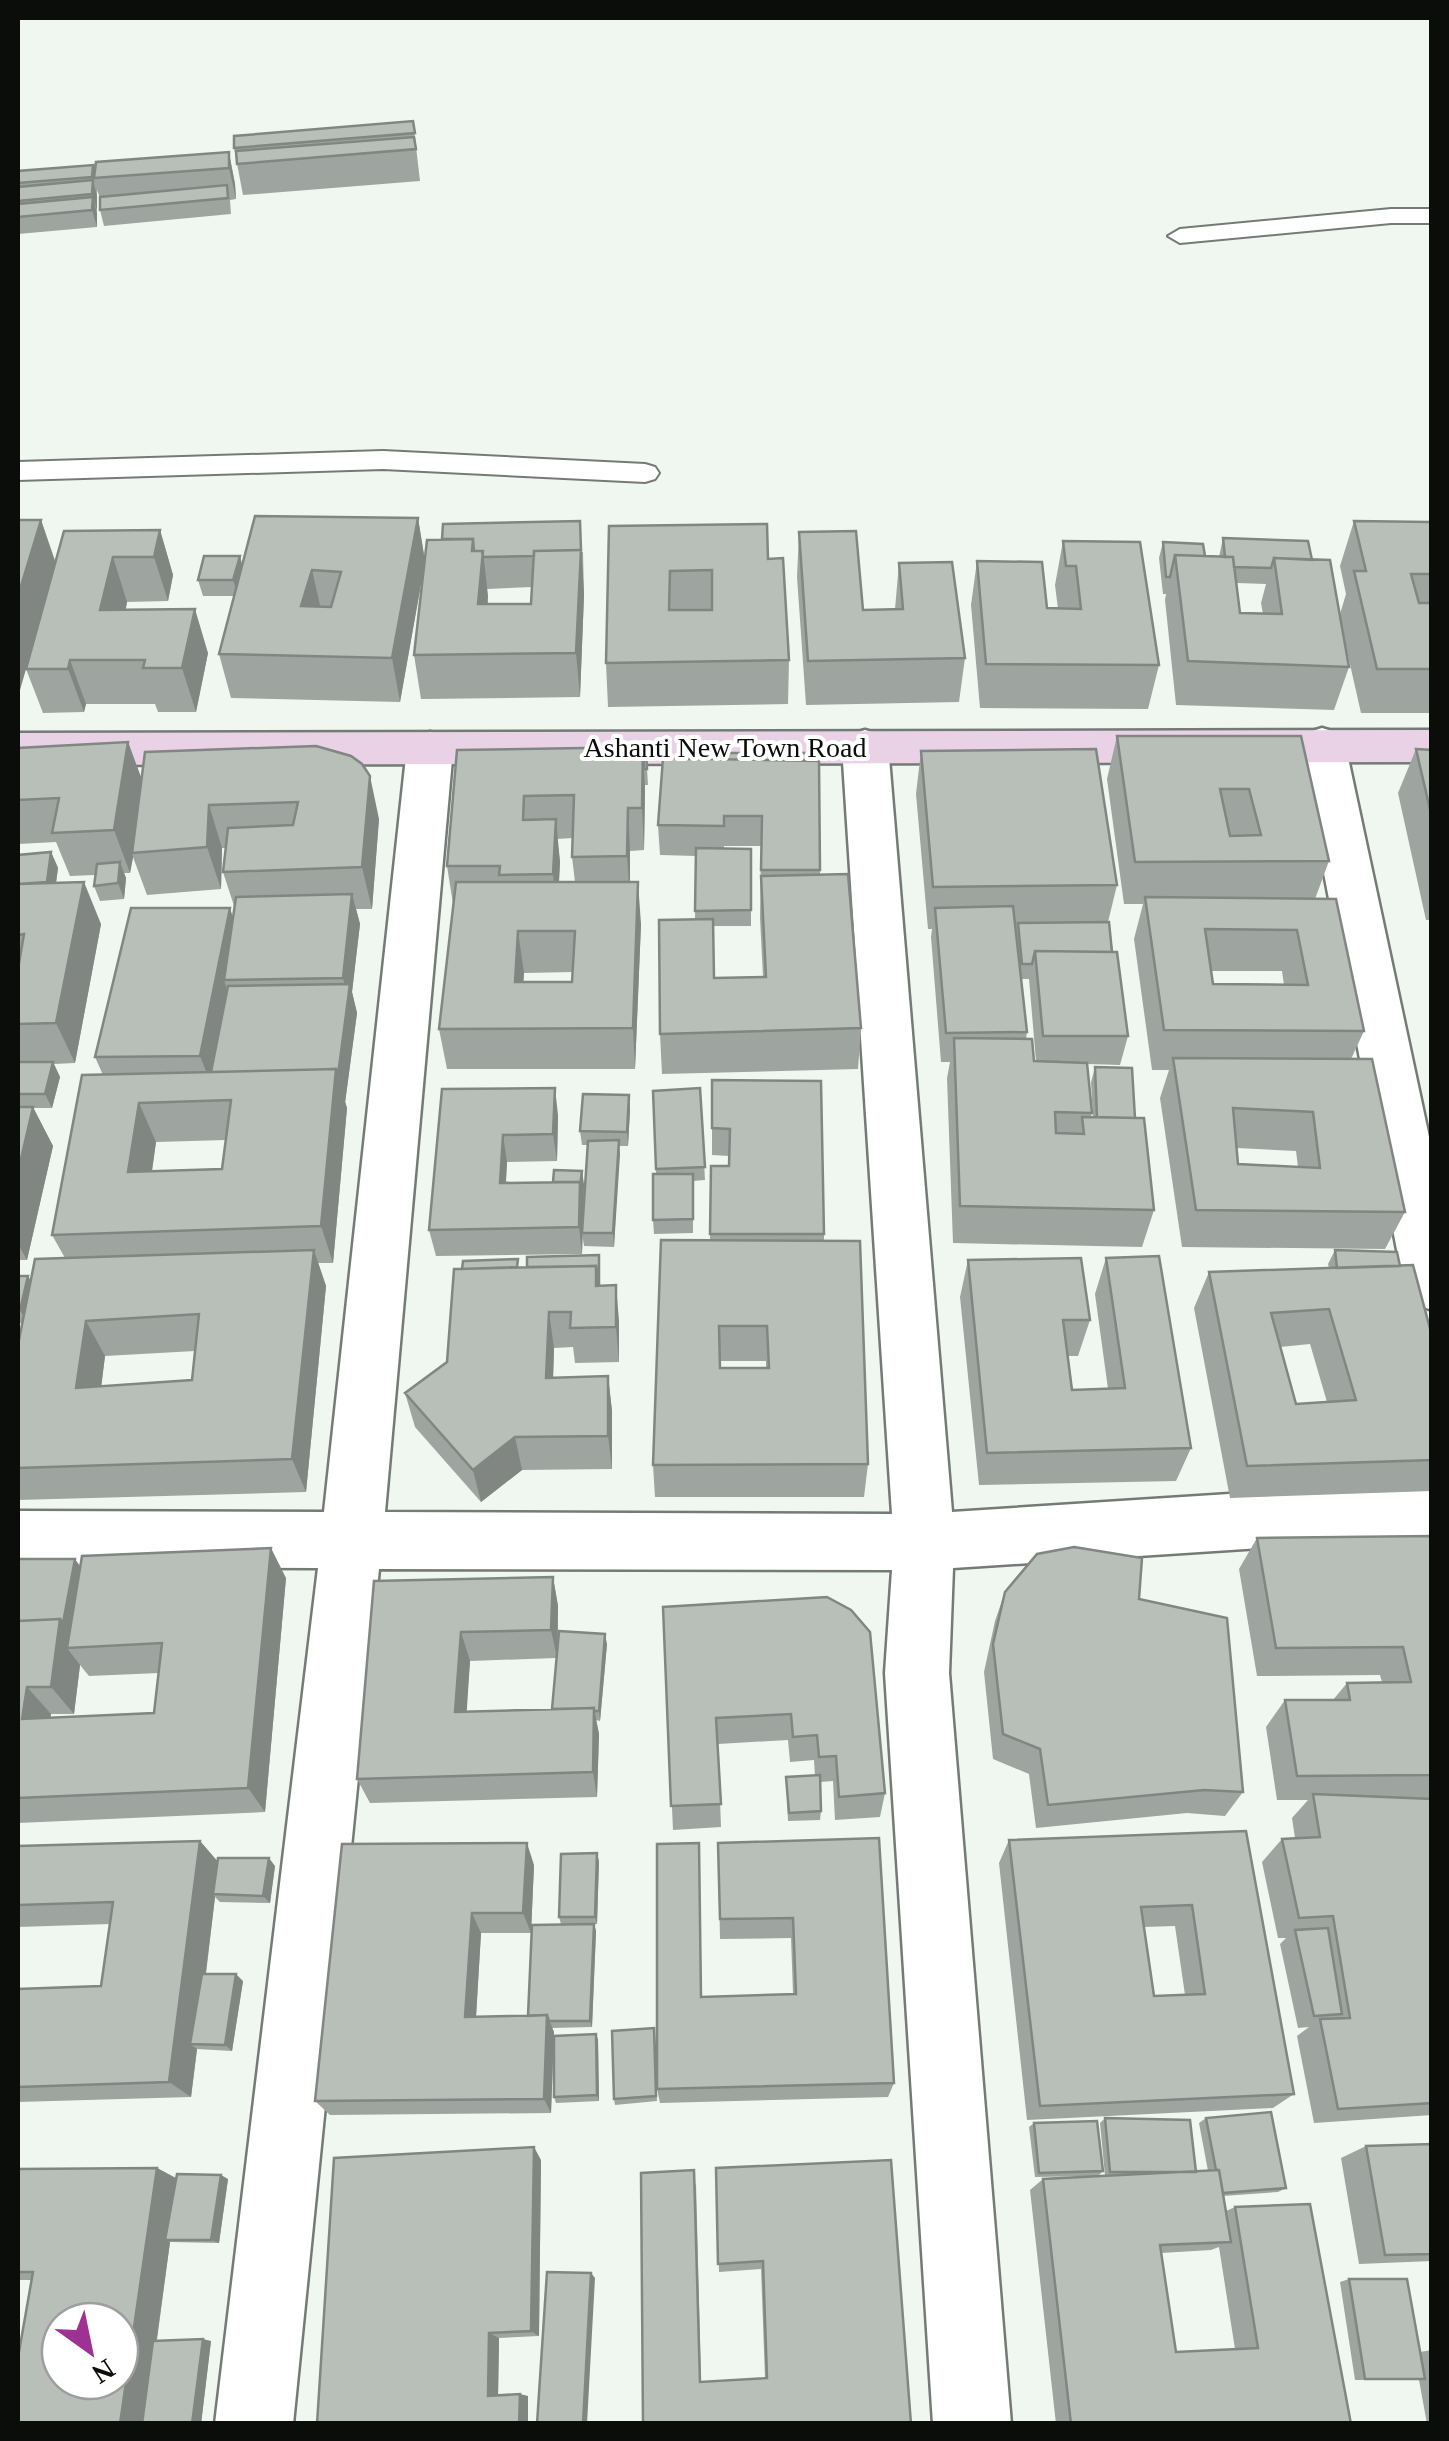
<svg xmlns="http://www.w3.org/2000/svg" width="1449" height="2441" font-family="'Times New Roman',serif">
<rect width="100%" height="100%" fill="#f0f7f1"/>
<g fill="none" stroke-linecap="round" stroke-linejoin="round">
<!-- lane casing -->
<g stroke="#747b75" stroke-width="4">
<path id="lane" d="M1391,209H1432V223H1391L1180,243L1168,236L1180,229Z
M383,451L645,464L655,467L659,473L655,479L645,482L383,469L18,480V462Z"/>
</g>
<!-- street casing -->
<g stroke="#747b75" stroke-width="5">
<path id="street" d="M1322,728L1338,733L1345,744L1432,1151V1310L1412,1303L1404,1286L1299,744L1306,733Z
M865,730L881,735L888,746L952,1512L1432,1481V1537L953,1568L949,1673L1011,2424H933L885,1673L892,1570L379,1569L293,2424H215L318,1568L18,1567V1511L324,1512L407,748L414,737L430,732L446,737L453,748L385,1512L892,1514L842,746L849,735Z"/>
</g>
<!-- secondary casing -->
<g stroke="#747b75" stroke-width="5">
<path id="secondary" d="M1432,730V762L18,765V733Z"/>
</g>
<!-- lane -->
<use href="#lane" fill="#fff" fill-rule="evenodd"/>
<!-- street -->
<use href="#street" fill="#fff" fill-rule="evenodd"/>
<!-- secondary -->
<use href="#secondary" fill="#e9d2e6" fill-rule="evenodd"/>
</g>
<!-- wall -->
<path fill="#9ea49f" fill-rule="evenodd" d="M413,121L420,181L243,195L234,148Z
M229,153L235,184L236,199L230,200L231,214L104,226L100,210V198L97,190V227L18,234V171L93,165L95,170Z
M418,518L425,560L583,552L584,595L580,697L421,699L414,655L423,572L400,702L231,698L219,654L234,596H203L198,580L242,565ZM532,587L531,604H488L487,589Z
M41,520L56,563L160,530L173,575L168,601L127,602L126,609L208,653L196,712H158L155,704H86L84,712L43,713L26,669L30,654Z
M1354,521L1432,529V713H1361L1342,629L1349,667L1334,710L1176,705L1165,600L1166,594H1163L1159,558L1163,542L1205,556L1219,557L1223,538L1312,560L1340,614L1346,594L1340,566ZM1237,583L1266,584L1261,603L1263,614L1240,613Z
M609,526L768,559L789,660L788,704L608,707L606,663Z
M799,532L863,610L895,609L899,563L965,658L959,702L806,705L797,577Z
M1063,541L1159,665L1148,709L980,708L971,605L977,561L1047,608L1058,609L1055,585Z
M1117,736H1301L1329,861L1315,899L1364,1031L1351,1059L1405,1212L1385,1249L1182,1247L1160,1098L1169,1070H1152L1134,939L1143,904H1124L1107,779ZM1211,971H1282L1284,985L1213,984ZM1237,1148L1296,1151L1298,1167L1238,1164Z
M128,742L141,779L145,752L379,819L372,909H356L360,924L352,992L357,1013L345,1103L347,1108L333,1263H318L326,1286L306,1492L18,1500V1345L22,1323H18V1276L31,1280L65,1258L52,1235L103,1075L95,1057L230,908L233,920L235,909L223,872L226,848H222L221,889L147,895L133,857L130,873H124L126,878L124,899L100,901L94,886L95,875L70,876L56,842L18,844V748ZM226,1140L222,1169L152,1172L156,1142ZM195,1351L192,1380L101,1386L105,1356Z
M1416,749L1432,750V920H1426L1398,793Z
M457,750L646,751L648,785H645L644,850L630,851V882L641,924L635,1069H447L439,1029L453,904L447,866ZM573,838L572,857L575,882H559L560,862L557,839ZM573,972L572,982H523L524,973Z
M921,751L1117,885L1108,922L1128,1036L1120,1065L1087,1064L1092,1113L1091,1117H1093L1091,1082L1095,1067L1135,1118L1154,1210L1142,1247L953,1243L947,1078L950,1062H941L931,937L932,929H928L916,794ZM1021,979H1029L1036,1061H1034L1026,1039L1027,1032Z
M712,759L819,761L820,874L861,1028L858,1069L662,1074L660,1034L695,919L696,856L660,855L658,825ZM724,846H761L760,918L763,977L714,978L713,926H751V849H724Z
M51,852L58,868L56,883L101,924L75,1063L54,1064L60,1077L52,1108H33L53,1146L27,1260H18V855Z
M712,1080L824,1234V1240L868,1464L864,1497H655L653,1465L710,1240L711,1166H729V1156L712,1155ZM720,1361H766V1368H720Z
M700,1088L705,1180L693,1181V1233L654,1234L653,1220L656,1174L653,1091Z
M442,1089L558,1115L557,1161L507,1162L506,1183L584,1184L582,1254L436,1256L429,1230Z
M629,1095L630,1110L628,1146H619L614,1247L584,1246L582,1233L588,1145H582L580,1131Z
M1335,1250L1400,1266L1432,1336V1491L1230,1498L1194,1308L1209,1272L1329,1268L1328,1264ZM1310,1344L1327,1402L1296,1404L1280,1347Z
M1106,1258L1191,1448L1176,1481L979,1485L960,1297L968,1260L1090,1320L1078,1356H1067L1072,1390L1108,1389L1095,1294Z
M519,1267L600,1269V1286L619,1321V1362L575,1363L573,1347L554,1348L553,1378L608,1376L612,1411V1469L522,1470L481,1502L415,1427L405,1393L447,1362Z
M1432,1536V2115L1314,2123L1297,2036L1309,2027L1298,2028L1280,1944L1286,1938H1278L1262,1862L1282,1839L1295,1838L1292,1818L1308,1800H1277L1266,1727L1285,1700H1333L1347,1683L1382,1682L1380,1675L1257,1676L1239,1569L1257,1538Z
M18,1559L80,1566L286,1578L265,1812L18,1823ZM80,1665L89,1676L159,1673L154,1713L50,1718L51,1714H74Z
M553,1577L558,1606V1646L607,1644L600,1721L596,1720L599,1734L597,1797L370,1803L357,1779L374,1581ZM556,1658L552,1709L466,1711L470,1661Z
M1005,1592L1139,1599L1243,1792L1225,1816L1187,1813L1036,1828L1029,1774L993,1759L984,1672L995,1621Z
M663,1607L885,1793L880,1817L835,1820L833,1781L820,1782L821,1811L820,1820L788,1821L786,1777L815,1776L814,1760L790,1762L788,1740L718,1744L721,1827L673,1830Z
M1246,1831L1294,2094L1273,2108L1027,2120L999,1863L1009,1840ZM1175,1926L1185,1995L1154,1996L1144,1927Z
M879,1838L894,2083L888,2097L660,2103L657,2089L702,1997L793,1994L791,1938L720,1939L718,1843Z
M200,1841L218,1862L275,1866L270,1903L220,1902L215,1897L206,1974L243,1981L232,2051L197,2049L191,2097L18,2102V1989L101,1986L110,1924L18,1927V1846Z
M342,1844L534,1865L531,1933H481L476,2017L528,2016L561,1924L559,1917L599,1861L597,1924H594L596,1931L592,2027L552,2028L554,2032L551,2113L330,2115L315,2101Z
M654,2028L657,2101L615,2105L614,2099Z
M596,2034L598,2040L599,2101L556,2103L554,2097Z
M1105,2118L1196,2171H1208L1199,2123L1206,2118L1286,2188L1278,2192L1223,2196L1226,2211L1235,2207L1351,2424H1056L1030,2190L1043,2179L1105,2176L1100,2123ZM1219,2247L1235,2349L1176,2352L1161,2253L1211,2250Z
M1034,2123L1103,2171L1098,2176L1035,2177L1029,2127Z
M1432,2144V2261L1359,2264L1341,2158L1366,2146Z
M541,2160L539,2336L499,2338L498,2395L528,2396L317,2424Z
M157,2168L176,2178L228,2179L219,2243L170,2242L157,2340L211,2341L201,2424H18L19,2352L32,2280H18V2169Z
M716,2168L911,2424H643L696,2182L701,2382L765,2378L761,2269L719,2272Z
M1349,2279L1420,2352L1432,2350V2424H1427L1419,2380H1355L1340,2282Z"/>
<!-- shaded-wall -->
<path fill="#818682" d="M229,153L235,184L236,199L229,168Z
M93,180L97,196V210L92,194Z
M93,197L97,214V227L92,210Z
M418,518L425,562L400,702L392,658Z
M41,520L56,565L18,697V596Z
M580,521L584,595L580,697L576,653Z
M160,530L173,575L168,601L154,557Z
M483,551L488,596L484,649L478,604Z
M240,556L244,572L238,596L233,580Z
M113,557L127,602L115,654L100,610Z
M312,570L322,614L301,606Z
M195,609L208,653L196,712L182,668Z
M70,660L86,704L84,712L68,669Z
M128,742L144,785L132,853L133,857L130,873L114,830Z
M643,747L645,791L644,850L642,808Z
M370,776L379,819L372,909L362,867Z
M209,805L222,848L221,889L207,847Z
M628,808L630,851V899L627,856Z
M556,819L560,862L557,916L553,874Z
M51,852L58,868L54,897L47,882Z
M120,862L126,878L124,899L118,883Z
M84,882L101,924L75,1063L56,1023Z
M638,882L641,924L635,1069L633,1028Z
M352,894L360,924L352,992L357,1013L345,1103L338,1075L348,998L343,978Z
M230,908L239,938L224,980L228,993L211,1084L200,1056Z
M518,931L524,973L521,1023L515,982Z
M53,1062L60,1077L52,1108L45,1094Z
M336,1069L347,1108L333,1263L321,1226Z
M555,1088L558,1115L557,1161L553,1134Z
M629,1095L630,1110L628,1146L627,1132Z
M139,1103L156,1142L146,1210L128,1172Z
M33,1107L53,1146L27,1260L18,1244V1172Z
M503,1135L507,1162L504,1210L500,1183Z
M619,1140L620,1155L614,1247L613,1233Z
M582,1171L584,1184L582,1254L579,1227L580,1182Z
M314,1250L326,1286L306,1492L292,1459Z
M28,1276L36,1289L28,1323L20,1310Z
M616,1285L619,1321V1362L616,1327Z
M549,1312L554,1348L552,1412L546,1378Z
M86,1321L105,1356L97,1422L76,1388Z
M608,1376L612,1411V1469L608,1436Z
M515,1437L522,1470L481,1502L473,1470Z
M271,1548L286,1578L265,1812L248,1788Z
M75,1559L90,1580L67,1648L80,1665L74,1714L51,1687L60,1619Z
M553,1577L558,1606L557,1658L551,1630Z
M461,1632L470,1661L465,1738L455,1712Z
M605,1634L607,1644L600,1721L599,1711Z
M27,1687L51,1714L46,1745L22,1719Z
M594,1708L599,1734L597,1797L593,1772Z
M200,1841L219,1863L213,1894L215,1897L197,2044H190L197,2049L191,2097L169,2082Z
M527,1843L534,1865L531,1933L523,1913Z
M597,1853L599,1861L597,1924L595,1917Z
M269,1858L275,1866L270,1903L263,1896Z
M472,1913L481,1933L475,2034L465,2017Z
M594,1924L596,1931L592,2027L590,2021Z
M236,1974L243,1981L232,2051L225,2045Z
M547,2015L554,2032L551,2113L544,2099Z
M596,2034L598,2040L599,2101L597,2095Z
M534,2147L541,2160L539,2336L531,2331Z
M157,2168L179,2180L165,2240L170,2242L145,2424H120Z
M221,2175L228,2179L219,2243L211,2240Z
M591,2273L595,2278L587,2424H583Z
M489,2333L499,2338L498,2399L488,2396Z
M203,2339L211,2341L201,2424H192Z
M520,2394L528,2396V2424H519Z"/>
<!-- building -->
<path fill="#b8bfb9" stroke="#818682" stroke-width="2.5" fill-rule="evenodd" d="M413,121L415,133L234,148V136Z
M414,137L416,149L237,164L236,151Z
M229,152V168L94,178L96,162Z
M93,165L92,177L18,183V171Z
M93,180L92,194L18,201V187Z
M227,185L228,198L100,210V197Z
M93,197L92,210L18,217V204Z
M255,516L418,518L392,658L219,654ZM312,570L341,572L331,607L301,606Z
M18,520H41L18,596Z
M580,521L581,550L534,551V556L483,557L482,551H474L473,539H442L443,524Z
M1354,521L1430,522L1432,529V574H1411L1419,603H1432V669H1377L1354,571H1366Z
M767,524L768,559L783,558L789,660L606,663L609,526ZM712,570V610H669L670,571Z
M160,530L154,557H113L100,610L195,609L182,668H143L145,660H70L68,669H26L64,531Z
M856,531L863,610L903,609L899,563L952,562L965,658L808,661L799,532Z
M1223,538L1308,541L1312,560L1274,558L1271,568L1234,567L1233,557H1225Z
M473,539L472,551H483L478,604H531L534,551L581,550L576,653L414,655L427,540Z
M1063,541L1140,542L1159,665L986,664L977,561L1042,562L1047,608L1081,609L1076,566H1066Z
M1163,542L1203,544L1205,556L1175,555L1170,577H1166Z
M1175,555L1233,557L1240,613L1282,614L1274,558L1330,560L1349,667L1188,661Z
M204,556H240L233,580H198Z
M1117,736H1301L1329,861L1135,862ZM1220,789H1249L1261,835L1230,836Z
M128,742L114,830L52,833L59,798L18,800V748Z
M316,746L351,756L362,764L370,776L362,867L223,872L228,828L293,825L298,802L209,805L207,847L132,853L145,752Z
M643,747L642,808H628L627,856L572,857L574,795L524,796L523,820L556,819L553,874L499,875L500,866H447L457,750Z
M1096,749L1117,885L933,887L921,751Z
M1416,749L1432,750V818Z
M643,751H646L647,769H644Z
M712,751V759H689V752Z
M784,752L804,753V760H784Z
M721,753H744V760L721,759Z
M754,753H777V760H754Z
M663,758L819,761L820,870H761L762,816H724V826L658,825Z
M696,848L751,849V910L695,911Z
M51,852L47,882L18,884V855Z
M120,862L118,883L94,886L97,864Z
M848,874L861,1028L660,1034L659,920L713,919L714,978L766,977L761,876Z
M84,882L56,1023L18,1024V969L24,934L18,935V884Z
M456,882H638L633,1028L439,1029ZM518,931H575L572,982H515Z
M352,894L343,978L224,980L236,897Z
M1145,897L1336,899L1364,1031L1164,1030ZM1205,929L1297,930L1308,985L1213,984Z
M1013,906L1027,1032L946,1033L935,908Z
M131,908H230L200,1056L95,1057Z
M1109,922L1112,952L1035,951L1032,964H1022L1018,923Z
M1035,951L1117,952L1128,1036H1043Z
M350,984L338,1075L336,1069L211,1072L228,986Z
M954,1038L1032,1039L1034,1061L1087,1063L1092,1113L1055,1112L1056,1133L1084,1134L1082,1117L1144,1118L1154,1210L960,1206Z
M1173,1058L1372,1059L1405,1212L1196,1210ZM1233,1108L1313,1112L1320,1168L1238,1164Z
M18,1062H53L45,1094H18Z
M1095,1067L1132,1068L1135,1118L1097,1117Z
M336,1069L321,1226L52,1235L82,1075ZM231,1100L222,1169L128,1172L139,1103Z
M712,1080L821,1081L824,1234H710L711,1166H729L730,1129L712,1128Z
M555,1088L553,1134L503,1135L500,1183L580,1182L579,1227L429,1230L442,1089Z
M700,1088L705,1167L656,1169L653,1091Z
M583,1094L629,1095L627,1132L580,1131Z
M18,1107H33L18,1172Z
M619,1140L613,1233H582L588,1141Z
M554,1170L582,1171L580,1186V1182H553Z
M653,1174H693V1219L653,1220Z
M661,1240L860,1241L868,1464L653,1465ZM719,1326H767L769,1368H720Z
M314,1250L292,1459L18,1468V1345L35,1259ZM199,1314L192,1380L76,1388L86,1321Z
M1335,1250L1397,1252L1400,1266L1337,1268Z
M599,1255V1286L596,1266L527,1267V1257Z
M1159,1256L1191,1448L987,1453L968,1260L1081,1258L1090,1320H1063L1072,1390L1125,1388L1106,1258Z
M518,1259L517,1267L462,1269L463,1261Z
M1413,1265L1432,1336V1460L1247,1466L1209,1272ZM1329,1309L1356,1400L1296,1404L1271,1313Z
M596,1266V1286L616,1285V1327L570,1328L571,1312H549L546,1378L608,1376V1436L515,1437L473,1470L405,1393L447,1362L454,1269Z
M18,1276H28L20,1310H18Z
M1432,1536V1775L1297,1776L1285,1700H1350L1347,1683L1411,1682L1403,1647L1276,1648L1257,1538Z
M1074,1547L1142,1558L1139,1599L1227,1618L1243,1792L1204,1790L1048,1805L1040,1749L1003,1734L993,1644L1005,1592L1037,1554Z
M271,1548L248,1788L18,1798V1621L60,1619L51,1687H27L22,1719L154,1713L162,1643L67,1648L82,1556Z
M18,1559H75L63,1623L60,1619L18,1621Z
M553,1577L551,1630L461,1632L455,1712L594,1708L593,1772L357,1779L374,1581Z
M827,1597L851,1610L870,1632L885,1793L839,1797L836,1756L819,1757L817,1735L793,1737L791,1714L716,1718L721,1804L671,1806L663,1607Z
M559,1631L605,1634L599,1711H594V1708L552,1709Z
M820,1775L821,1811L789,1813L786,1777Z
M1313,1794L1432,1799V2103L1338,2109L1320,2019L1350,2018L1333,1916L1299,1918L1282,1839L1320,1837Z
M1246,1831L1294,2094L1040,2106L1009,1840ZM1192,1905L1205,1994L1154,1996L1141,1907Z
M879,1838L894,2083L657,2089V1844L699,1843L701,1997L796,1994L793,1918L720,1919L718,1843Z
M200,1841L169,2082L18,2087V1989L101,1986L113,1902L18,1905V1846Z
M527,1843L523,1913H472L465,2017L547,2015L544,2099L315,2101L342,1844Z
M597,1853L595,1917H559L561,1854Z
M218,1858H269L263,1896L213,1894Z
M594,1924L590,2021H549L547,2015L528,2016L532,1925Z
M1328,1928L1342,2014L1314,2016L1295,1930Z
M202,1974H236L225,2045L190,2044Z
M654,2028L656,2096L614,2099L612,2031Z
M596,2034L597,2095L554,2097V2036Z
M1271,2112L1286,2188L1223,2193L1219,2170H1216L1206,2118Z
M1105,2118L1190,2120L1196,2172H1110Z
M1097,2121L1103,2171L1039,2173L1034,2123Z
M1432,2144V2254L1385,2255L1366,2146Z
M534,2147L531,2331L489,2333L488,2396L520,2394L519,2424H317L334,2158Z
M891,2160L911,2424H643L641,2173L694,2170L700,2382L767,2378L763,2261L718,2264L716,2168Z
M157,2168L120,2424H18V2352H19L33,2272H18V2169ZM60,2321H120V2381H60Z
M1219,2170L1231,2242L1160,2245L1176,2352L1258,2348L1235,2207L1310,2204L1351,2424H1071L1043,2179Z
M177,2174L221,2175L211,2240H165Z
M547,2272L591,2273L583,2424H537Z
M1349,2279H1407L1425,2379H1365Z
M203,2339L192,2424H142L153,2341Z"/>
<g text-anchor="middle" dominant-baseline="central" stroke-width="8" stroke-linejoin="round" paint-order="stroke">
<!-- street labels -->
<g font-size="28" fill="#0b0d0b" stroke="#fff">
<text x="725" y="747">Ashanti New Town Road</text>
</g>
</g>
<!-- border -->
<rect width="1449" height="2441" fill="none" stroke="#0b0d0b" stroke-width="40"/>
<!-- north arrow -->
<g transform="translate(90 2351) rotate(147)"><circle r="48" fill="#ffffff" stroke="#9d9e9d" stroke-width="2.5"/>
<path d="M0-8L18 38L0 25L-18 38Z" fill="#9e3292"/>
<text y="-15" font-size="28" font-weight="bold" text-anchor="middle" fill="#0b0d0b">N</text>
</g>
</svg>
